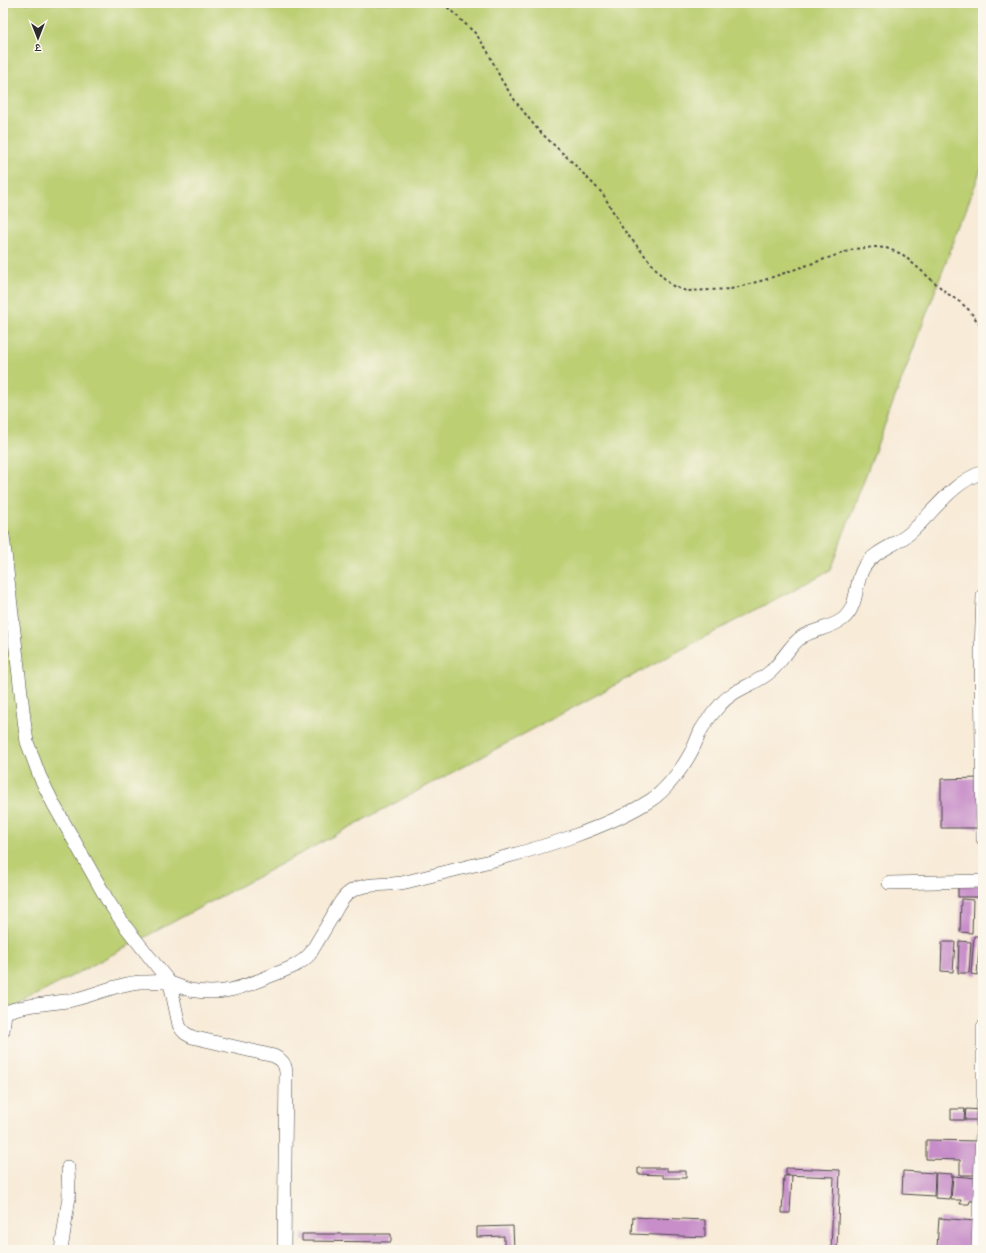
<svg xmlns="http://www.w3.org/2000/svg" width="986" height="1253" font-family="'IM FELL Great Primer','Noto Serif Devanagari',serif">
<rect width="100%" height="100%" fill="#fbf7ec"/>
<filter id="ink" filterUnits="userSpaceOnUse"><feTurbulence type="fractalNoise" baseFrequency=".025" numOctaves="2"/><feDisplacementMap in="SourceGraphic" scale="8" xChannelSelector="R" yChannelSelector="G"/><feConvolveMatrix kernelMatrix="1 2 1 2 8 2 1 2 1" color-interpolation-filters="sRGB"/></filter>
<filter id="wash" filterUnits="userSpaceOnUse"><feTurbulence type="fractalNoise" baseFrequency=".012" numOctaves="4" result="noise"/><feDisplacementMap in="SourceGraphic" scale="16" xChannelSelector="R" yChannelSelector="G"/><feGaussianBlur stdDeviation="0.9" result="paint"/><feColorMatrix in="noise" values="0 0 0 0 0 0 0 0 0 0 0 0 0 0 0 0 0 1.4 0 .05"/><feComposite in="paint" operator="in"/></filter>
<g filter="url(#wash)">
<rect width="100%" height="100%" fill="#f8ebd8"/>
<!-- green -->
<path fill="#bccf73" stroke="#747d4f" d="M3,3H983V164L830,570L3,1013Z"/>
<g id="blocks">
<!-- building -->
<path fill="#c78ec9" d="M980,778V828H941V779Z
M958,884H983V897H958Z
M961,899L973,900L972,933L960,932Z
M974,936H980L977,975L971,974Z
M959,941L971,942L969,973H958Z
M942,942H955L953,972L941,971Z
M951,1109H965L964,1120H951Z
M966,1109L981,1110L980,1120H965Z
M926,1140L979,1141L975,1175H960V1160L926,1159Z
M638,1168H667V1171H686V1178H663V1175L638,1174Z
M786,1168L840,1170L837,1250H831L834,1177L786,1175Z
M903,1171L935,1173L934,1196L902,1194Z
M936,1173L952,1174L950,1199L935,1198Z
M784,1176H792L790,1213H782Z
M953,1176L979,1178L978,1201H970L969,1204H960L961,1200H951Z
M633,1217L705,1220V1237L632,1234Z
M939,1218L975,1221L973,1250L937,1248Z
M513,1226L514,1250H504V1236L477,1237V1227Z
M302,1234H391V1242L302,1241Z"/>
</g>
</g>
<g filter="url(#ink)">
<use href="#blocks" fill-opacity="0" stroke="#4a4845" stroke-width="1"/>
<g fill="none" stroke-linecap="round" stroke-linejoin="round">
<!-- minor casing -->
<g stroke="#4a4845" stroke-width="14">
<path id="minor" d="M3,536L25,728L27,742L40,777L54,805L108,901L125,926L170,983L179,1025C182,1032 186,1034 192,1037L274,1056C282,1060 285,1063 286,1072L284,1250
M983,595L981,652L983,839
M889,883L983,881
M3,1013C25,1004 49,1004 72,1000C95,995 116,984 140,982C149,982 160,981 170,983C177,985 183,988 190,990C222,996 241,988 270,976C285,970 299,966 310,954C317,942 325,929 332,917C337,908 342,897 350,892C364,882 389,886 406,882C461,868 517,856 571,837C599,827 626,816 651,800C665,791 682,769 690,754C695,746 697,738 701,730C706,721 713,713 720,705C733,689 755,685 770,672C783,661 789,645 803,636C816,629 831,628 843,619C859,606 854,583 864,567C875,550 895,546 910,533C934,512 951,483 983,472
M3,1031L5,1012
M61,1250L69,1197L68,1167
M978,1250L983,1101V1027"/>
</g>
<!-- path -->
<path stroke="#4a4845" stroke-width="2" stroke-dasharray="3 3" stroke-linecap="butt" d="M443,3L476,34L487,50L502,81L516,102L538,130L572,162L603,194L623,229L661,275L671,285L680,289L688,291L731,289L764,280L854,249L875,247L886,248L902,254L948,294L960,302L969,310L983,329"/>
<!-- minor -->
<use href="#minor" stroke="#fff" stroke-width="13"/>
</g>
</g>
<!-- margin -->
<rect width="986" height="1253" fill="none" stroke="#fbf7ec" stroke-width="16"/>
<!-- north arrow -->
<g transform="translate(38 38) rotate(180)" stroke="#fbf7ec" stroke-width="3" paint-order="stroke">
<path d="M0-3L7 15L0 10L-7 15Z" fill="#2b2b2b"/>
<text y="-6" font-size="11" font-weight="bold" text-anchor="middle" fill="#2b2b2b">उ</text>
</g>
</svg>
